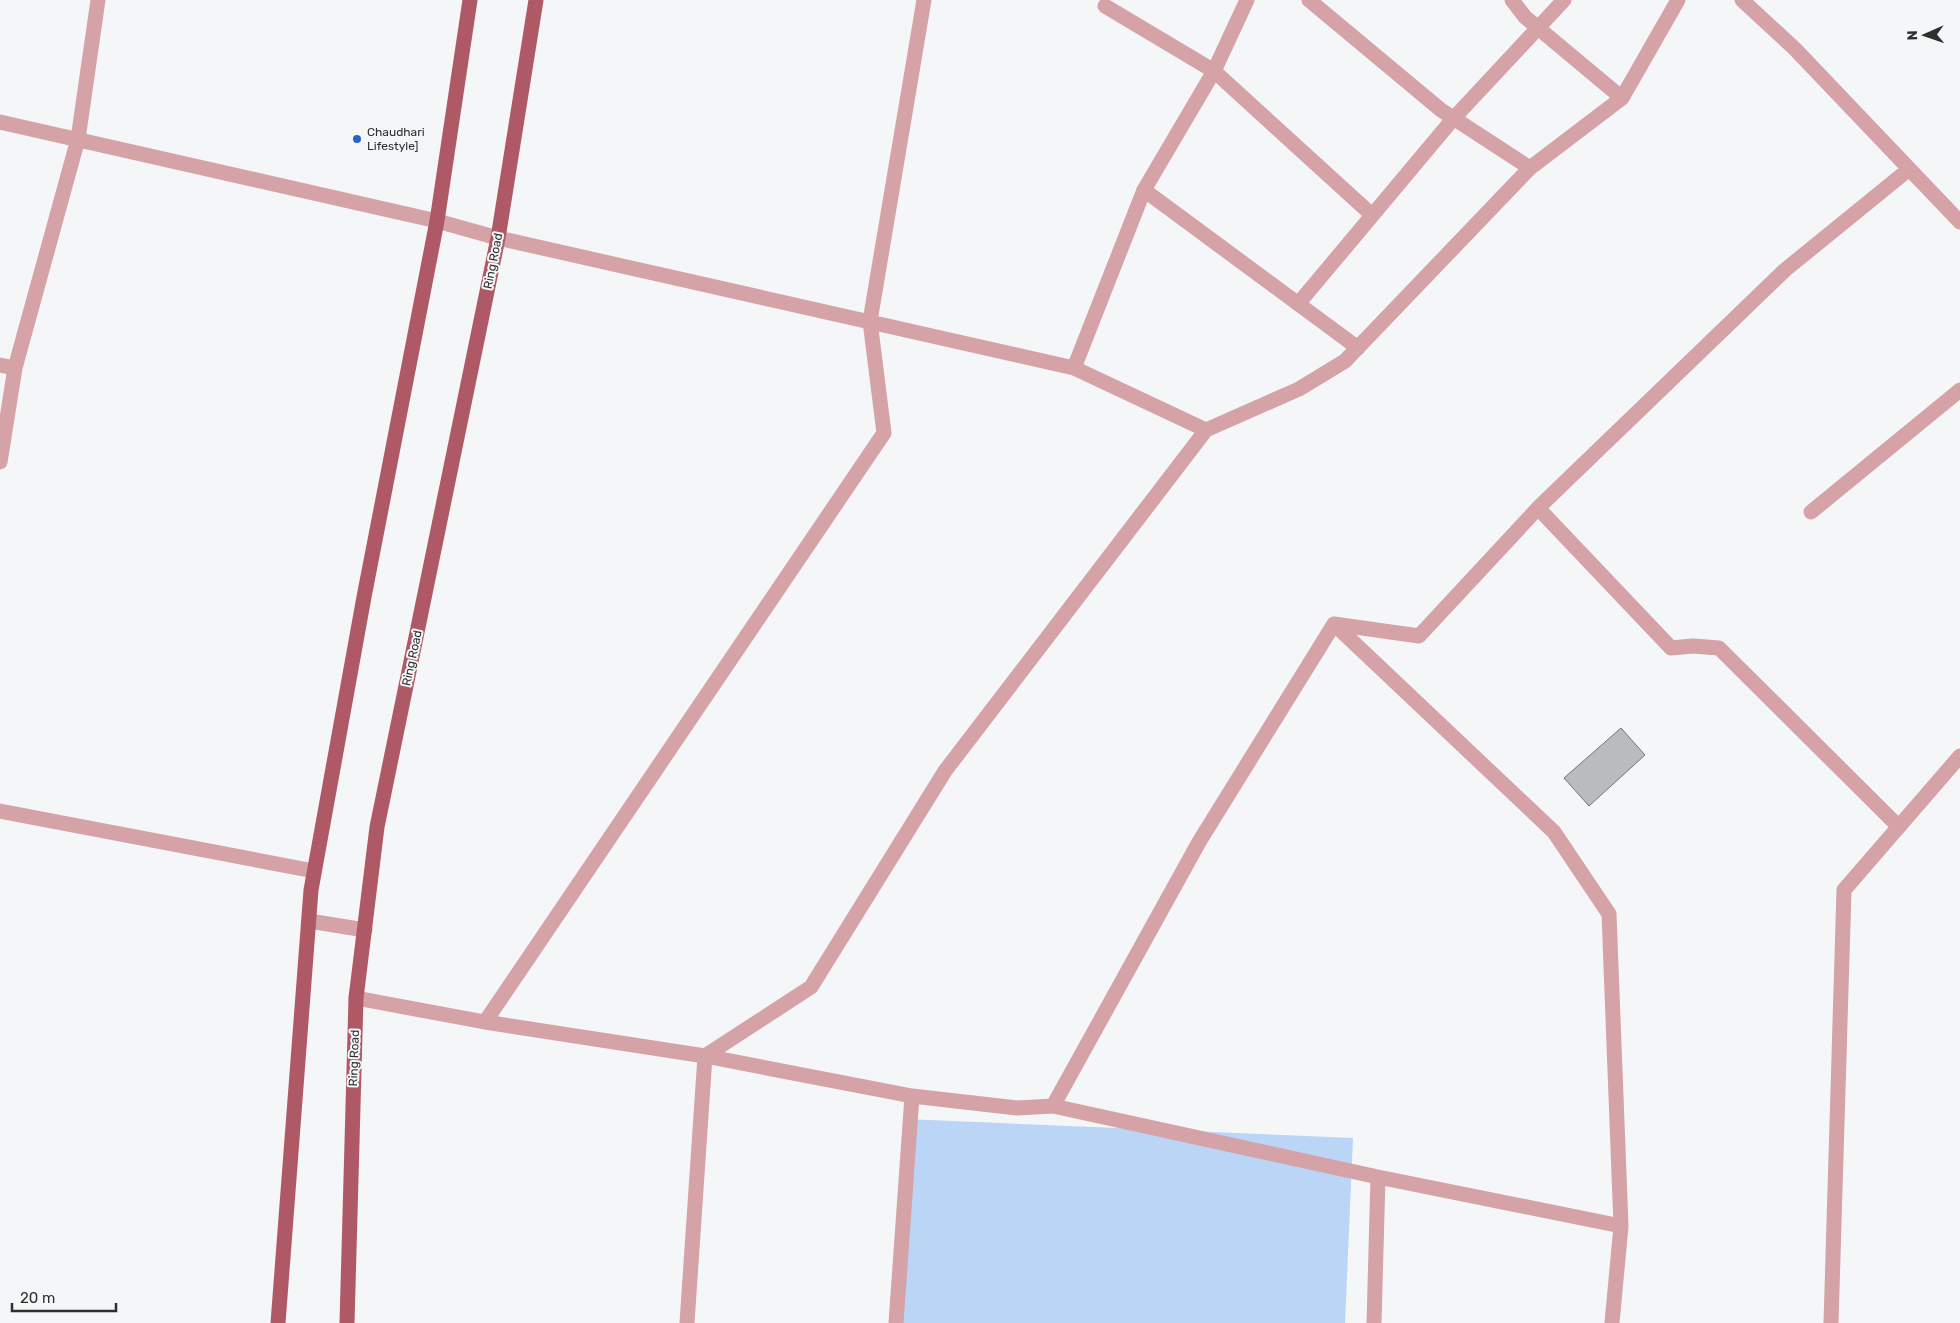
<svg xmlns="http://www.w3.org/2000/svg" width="1960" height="1323" font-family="Rubik,sans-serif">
<rect width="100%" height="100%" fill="#f5f6f8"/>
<!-- green -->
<path fill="#bbd5f6" d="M905,1119L1353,1138L1345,1323H897Z"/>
<!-- building -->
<path fill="#babbbd" stroke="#737576" d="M1621,728L1645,755L1589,806L1564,778Z"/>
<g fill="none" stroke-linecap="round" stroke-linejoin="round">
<!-- minor -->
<path stroke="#d4a2a7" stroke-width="15" d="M1309,0L1441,110L1530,168
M1512,0L1525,17L1622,98
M1742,0L1795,49L1960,222
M1105,6L1214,71L1372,215
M0,122L437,221L498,238L1074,368L1206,430
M1144,190L1358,348
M1298,304L1453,119L1564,0
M0,365L15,368
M1074,368L1144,190L1214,71L1247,0
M0,462L15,368L78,139L98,0
M1538,508L1671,648L1693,646L1719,648L1899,827
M1811,512L1960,390
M1334,624L1554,832L1609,914L1621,1226
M0,811L314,871
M309,921L365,930
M356,998L485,1022L705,1056L912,1096L1017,1108L1053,1106L1199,842L1334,624L1419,636L1538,508L1785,270L1908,170
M485,1022L884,433L870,321L924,0
M1053,1106L1378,1177
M687,1323L705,1056L811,987L945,771L1206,430L1299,389L1345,361L1530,168L1622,98L1678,0
M896,1323L912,1096
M1374,1323L1378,1177L1621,1226L1612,1323
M1831,1323L1844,890L1960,756"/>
<!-- major -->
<path stroke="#af5966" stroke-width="15" d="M278,1323L311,890L364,597L437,221L470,0
M347,1323L356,998L377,827L498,238L536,0"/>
</g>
<!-- markers -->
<circle fill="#2363cf" stroke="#f5f6f8" stroke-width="2" cx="357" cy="139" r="5"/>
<g text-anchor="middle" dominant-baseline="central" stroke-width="4" stroke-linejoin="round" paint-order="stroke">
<!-- poi labels -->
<g font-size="12" fill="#2e2f2f" stroke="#f5f6f8" text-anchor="start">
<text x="367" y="132">Chaudhari<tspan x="367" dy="14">Lifestyle]</tspan></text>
</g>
<!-- street labels -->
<g font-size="12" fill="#2e2f2f" stroke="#f5f6f8">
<text transform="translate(493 261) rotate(-79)">Ring Road</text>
<text transform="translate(412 658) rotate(-78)">Ring Road</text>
<text transform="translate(354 1058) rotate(-88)">Ring Road</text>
</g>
</g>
<!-- north arrow -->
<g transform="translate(1925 35) rotate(268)" stroke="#f5f6f8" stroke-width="4" paint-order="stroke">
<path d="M0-4L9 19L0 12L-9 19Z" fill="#2e2f2f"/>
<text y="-8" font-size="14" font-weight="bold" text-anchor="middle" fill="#2e2f2f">N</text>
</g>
<!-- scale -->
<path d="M12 1303v8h104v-8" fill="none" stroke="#2e2f2f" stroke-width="2.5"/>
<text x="20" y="1303" font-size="15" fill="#2e2f2f" stroke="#f5f6f8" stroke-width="4" paint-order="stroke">20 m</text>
</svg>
